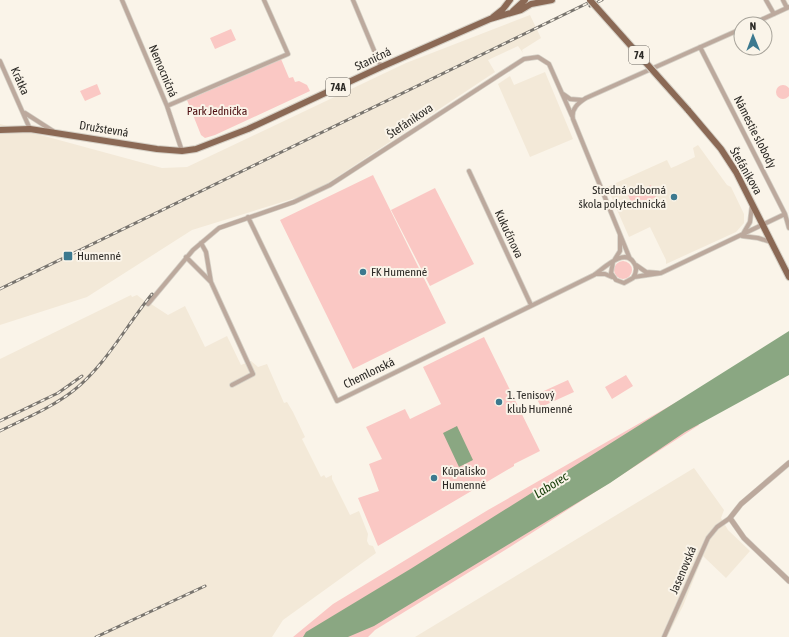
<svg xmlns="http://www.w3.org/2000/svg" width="789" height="637" font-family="'Asap Condensed',sans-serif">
<rect width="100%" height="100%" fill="#faf4e9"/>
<!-- built -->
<path fill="#f3e9d8" d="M530,15L541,38L522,50L523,53L518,46L488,60L495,72L325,185L302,196L192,230L87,297L0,325V124L162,168L187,167L406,63Z
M545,72L573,139L530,157L498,84L510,76L514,85Z
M698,145L727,185L731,187L744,214V223L736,232L666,264V260L650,227L629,237L607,187L667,160L671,168L676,166L695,157L693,148Z
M131,295L132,297L137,295L147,303L148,302L168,315L185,306L205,347L227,336L241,365L251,361L258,367L267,364L284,403L287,402L293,412L305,437L302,439L321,477L324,475L326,478L332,475V479L350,515L359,511L368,534L367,541L369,545L373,546L376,553L283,620L272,637H0V359Z
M694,468L724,510L721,518L728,530L750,551L726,578L703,556L683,606L667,637H415Z"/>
<!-- green -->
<path fill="#fac8c4" d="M231,29L236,40L215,49L210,38Z
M281,59L289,78L293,77L295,82L299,81L307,85L310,91L215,135L205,138L201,135L187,100Z
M97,84L101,94L85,101L80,91Z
M776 92a7 7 0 1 1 14 0a7 7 0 1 1-14 0Z
M373,175L446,323L353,369L280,220Z
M651,185L656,197L633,207L628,195Z
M435,188L474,264L430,286L391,210Z
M614 270a9 9 0 1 1 18 0a9 9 0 1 1-18 0Z
M484,337L540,451L514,464V466L378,546L358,498L379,491L369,464L382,459L366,427L405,409L410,419L441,404L423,367Z
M626,375L633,386L612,399L605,387Z
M568,380L574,392L541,407L535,395Z
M680,400L699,425L510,547L375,630L368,637H293L333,604L488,510Z"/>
<!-- water -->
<path fill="#8aa782" d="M789,331V375L685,432L610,483L374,626L348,637H303L306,632L412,568Z
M457,426L473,460L459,467L443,433Z"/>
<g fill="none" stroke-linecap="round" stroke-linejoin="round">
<!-- minor casing -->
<g stroke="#d5d0c6" stroke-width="5.5">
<path id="minor" d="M122,0L167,106L182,151
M353,0L381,67
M766,0L774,14
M783,0L787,8
M752,24L789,7
M700,47L785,214L789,228
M0,61L30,129
M563,94L570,99L582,100
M167,106L288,54L264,0
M25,113L53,131
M469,171L531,305
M248,217L337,401L594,275C604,268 625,247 634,263C638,268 636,273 633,278L624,283L616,280L611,273L613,262
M743,234L750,222L752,205
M742,236L758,238L771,242
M201,243L206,252L211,282
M186,257L211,282L253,374L232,385
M615,259L620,251V235
M630,259L573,119C571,109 578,103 586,98L741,29
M636,265L646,272L659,273
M596,274H605L612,277
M634,277L661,273L785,214
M148,304L193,250L219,228L294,202L330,185L524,59L538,57L549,64L572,116
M664,637L708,538L717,527L730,518"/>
</g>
<!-- tertiary casing -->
<g stroke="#d5d0c6" stroke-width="6">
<path id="tertiary" d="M789,463L741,504L730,518L744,538L789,581"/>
</g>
<!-- primary casing -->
<g stroke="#d5d0c6" stroke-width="8">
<path id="primary" d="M513,11L525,0
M493,17L503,9L510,0
M688,110L721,149L736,172L789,277
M0,130L30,129L157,149L182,151L196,149L248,129L381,67L490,19L521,10L531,4L552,0"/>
</g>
<!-- minor -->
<use href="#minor" stroke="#bca99d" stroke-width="4"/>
<!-- tertiary -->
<use href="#tertiary" stroke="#bca99d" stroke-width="5"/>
<!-- primary -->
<use href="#primary" stroke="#8b6955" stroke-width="6"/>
<!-- rail casing -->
<g stroke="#79756f" stroke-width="3">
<path id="rail" d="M590,6L602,0
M0,289L594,0
M0,421L58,393L82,376
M0,431C24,419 51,408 73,391C105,366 126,326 152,294
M96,637L205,586"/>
</g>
<!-- rail -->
<use href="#rail" stroke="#faf4e9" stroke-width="1.5" stroke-dasharray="4.5" stroke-linecap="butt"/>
<!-- primary-bridge casing -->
<g stroke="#d5d0c6" stroke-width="8" stroke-linecap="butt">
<path id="primary-bridge" d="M590,0L688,110"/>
</g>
<!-- primary-bridge -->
<use href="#primary-bridge" stroke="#8b6955" stroke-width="6"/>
</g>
<!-- markers -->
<g fill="#3c798f" stroke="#faf4e9" stroke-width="1.5">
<circle cx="674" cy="197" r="4"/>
<rect x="63" y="251" width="10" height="10" rx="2"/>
<circle cx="363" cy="272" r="4"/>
<circle cx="499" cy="402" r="4"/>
<circle cx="434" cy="478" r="4"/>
</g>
<g text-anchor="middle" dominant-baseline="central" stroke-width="4" stroke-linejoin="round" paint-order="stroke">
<!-- shield labels -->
<g fill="#faf4e9" stroke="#6a6761" stroke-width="1">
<rect x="629" y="46" width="20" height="18" rx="3"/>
<rect x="326" y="78" width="24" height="18" rx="3"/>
</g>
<g font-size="11" font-weight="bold" fill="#2d2b27">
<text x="639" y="55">74</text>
<text x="338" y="87">74A</text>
</g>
<!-- street labels -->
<g font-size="12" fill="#2d2b27" stroke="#faf4e9">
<text transform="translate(373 59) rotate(-25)">Staničná</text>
<text transform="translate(163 71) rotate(67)">Nemocničná</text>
<text transform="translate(20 81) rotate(66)">Krátka</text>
<text transform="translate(410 121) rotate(-34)">Štefánikova</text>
<text transform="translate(104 129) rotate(9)">Družstevná</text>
<text transform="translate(755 132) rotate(63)">Námestie slobody</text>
<text transform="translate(746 171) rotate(60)">Štefánikova</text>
<text transform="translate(509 234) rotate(65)">Kukučínova</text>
<text transform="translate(369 373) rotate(-26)">Chemlonská</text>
<text transform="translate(683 570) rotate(-67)">Jasenovská</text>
</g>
<!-- park labels -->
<g font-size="12" fill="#4e1012" stroke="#faf4e9">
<text x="217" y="111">Park Jednička</text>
</g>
<!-- poi labels -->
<g font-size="12" fill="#2d2b27" stroke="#faf4e9" text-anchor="start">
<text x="666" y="190" text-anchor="end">Stredná odborná<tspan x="666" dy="14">škola polytechnická</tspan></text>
<text x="77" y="256">Humenné</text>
<text x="371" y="272">FK Humenné</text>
<text x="507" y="395">1. Tenisový<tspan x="507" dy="14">klub Humenné</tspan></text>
<text x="442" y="471">Kúpalisko<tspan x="442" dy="14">Humenné</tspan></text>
</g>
<!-- water labels -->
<g font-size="13" font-style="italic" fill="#133a05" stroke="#faf4e9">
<text transform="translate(551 485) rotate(-32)">Laborec</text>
</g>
</g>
<!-- north arrow -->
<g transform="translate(753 36) rotate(359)"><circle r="19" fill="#faf4e9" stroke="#a8a49b"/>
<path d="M0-3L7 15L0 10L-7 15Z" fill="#3c798f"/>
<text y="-6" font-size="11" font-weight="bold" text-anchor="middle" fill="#2d2b27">N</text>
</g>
</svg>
